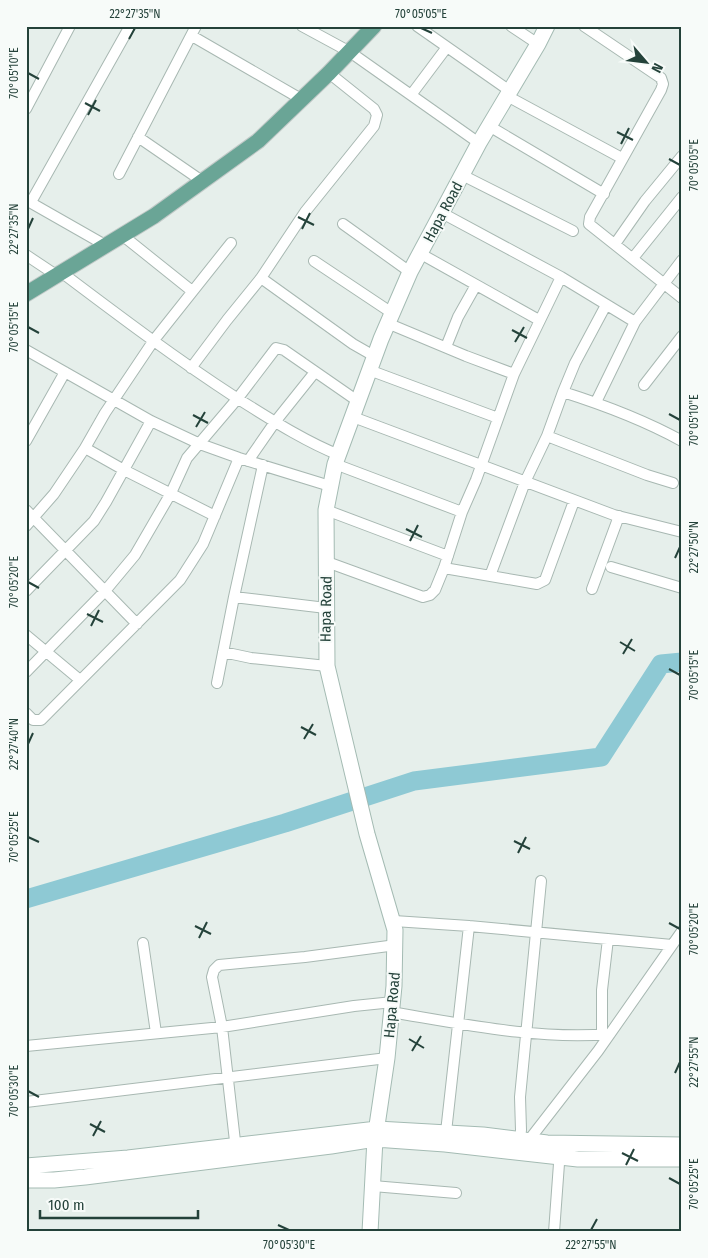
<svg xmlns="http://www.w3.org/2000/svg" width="708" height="1258" font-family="'Fira Sans Condensed',sans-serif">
<rect width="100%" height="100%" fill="#e6efeb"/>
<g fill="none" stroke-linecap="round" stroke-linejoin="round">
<!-- river -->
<path stroke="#8ec9d4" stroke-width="19" d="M26,899L285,823L414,781L601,757L661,664L682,662"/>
<!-- street casing -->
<g stroke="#a8b8b2" stroke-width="12">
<path id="street" d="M302,26L350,52L479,143
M417,26L510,91
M511,26L538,44
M584,26L661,78L663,84L661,90L590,217L589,224L682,298
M192,36L301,99
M411,95L447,47
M507,96L618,156
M26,109L70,26
M489,126L604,194
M138,137L202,181
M119,174L196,26
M462,175L573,231
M26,200L105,245
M31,202L130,26
M442,213L561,277L635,322
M343,224L410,272
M122,235L192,291
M615,244L645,201L682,156
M421,254L539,320
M26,255L56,275
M633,258L682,197
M314,261L392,313
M61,272C118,315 175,358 235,397C269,418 302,440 339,455
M261,278L353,344L374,356
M387,323L466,356L514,374
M446,347L458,317L476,285
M26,350L151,421L200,444L239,458L330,486
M191,368L227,320L261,278L305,212L374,126L377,115L374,109L329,73
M369,370L498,418
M644,385L682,336
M563,392C604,405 644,420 682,441
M596,402L635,322L682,260
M353,417L614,515L682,532
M547,436L647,475L673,483
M26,441L65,372
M85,448L124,470L215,516
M248,461L275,422L315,372
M335,464L462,512
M26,510L137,624
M326,510L448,556
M26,526L54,494L85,448L105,413L154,340L231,243
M327,562L423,597L430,595L435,590L444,568L462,512L476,480L514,374L561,277
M611,567L682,588
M444,568L537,584L545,580L574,501
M490,576L525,482L547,436L563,392L575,363L606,305
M592,589L619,516
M26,591L94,521L106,502L151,421
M234,597L326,608
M26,635L80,680
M223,652L251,658L327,666
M26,672L105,591L135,555L171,493L187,458L238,398L276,348L284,350L359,402
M217,683L234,597L263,465
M26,713L33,720H41L180,580L203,544L239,458
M394,921L469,926L672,945
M143,943L156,1033
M391,1012C463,1024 537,1040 610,1034
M602,1034V990L608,939
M26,1046L222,1027L354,1006L393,1002
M26,1102L387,1058
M446,1132L469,926
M520,1139L521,1130L520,1097L541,881
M529,1140L598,1051L682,931
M236,1150L222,1027L212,977L214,970L219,965L305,957L396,945
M373,1186L456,1193
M554,1232L560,1150"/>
</g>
<!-- secondary casing -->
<g stroke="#a4bbb3" stroke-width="17">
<path id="secondary" d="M26,1166L128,1158L377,1129L483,1135L547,1143L682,1145
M26,1180H54L85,1177L331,1146L375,1139L445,1144L578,1159H682
M370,1232L375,1139L387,1058L394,986L395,930L367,834L327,666L326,510L335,464L381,339L410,272L479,143L538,44L547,26"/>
</g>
<!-- primary casing -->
<g stroke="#c2cac8" stroke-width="17">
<path id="primary" d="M26,294L154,216L258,141L329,73L374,26"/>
</g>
<!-- street -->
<use href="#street" stroke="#fff" stroke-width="10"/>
<!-- secondary -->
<use href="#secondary" stroke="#fff" stroke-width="15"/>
<!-- primary -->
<use href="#primary" stroke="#6aa596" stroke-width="15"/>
</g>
<!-- ticks -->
<path fill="none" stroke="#24423a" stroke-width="2" d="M421,28L432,33M129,39L135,28M28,73L39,79M85,103L100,111M88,115L96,100M617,132L633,140M621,144L629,128M669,159L680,165M298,217L314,225M28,229L33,218M302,229L310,213M28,327L39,333M512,330L527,338M515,342L524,327M669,414L680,420M193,415L208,423M196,427L205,412M406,529L422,537M410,541L418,525M675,558L680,547M28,582L39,588M87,614L103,622M91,626L99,610M620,642L635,651M623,654L632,639M669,669L680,675M301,727L316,735M304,739L313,724M28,744L33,733M28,837L39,842M514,841L530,849M518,853L526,837M669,923L680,929M195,926L211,934M199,938L207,922M409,1039L424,1048M412,1051L421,1036M675,1073L680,1062M28,1091L39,1097M90,1124L105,1132M93,1136L101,1121M622,1153L638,1161M626,1165L634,1149M669,1178L680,1184M278,1225L289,1230M591,1230L597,1219"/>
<g text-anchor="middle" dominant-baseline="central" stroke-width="4" stroke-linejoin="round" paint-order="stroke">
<!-- street labels -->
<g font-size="15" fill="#24423a" stroke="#f7fbf9">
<text transform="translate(443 212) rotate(-62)">Hapa Road</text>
<text transform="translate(326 609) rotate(-89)">Hapa Road</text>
<text transform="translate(392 1005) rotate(-85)">Hapa Road</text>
</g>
</g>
<!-- border -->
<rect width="708" height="1258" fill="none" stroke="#f7fbf9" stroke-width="55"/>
<!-- north arrow -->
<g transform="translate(646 62) rotate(118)" stroke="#f7fbf9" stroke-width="4" paint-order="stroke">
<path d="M0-4L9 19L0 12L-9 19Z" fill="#24423a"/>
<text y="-8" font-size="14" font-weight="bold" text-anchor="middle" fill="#24423a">N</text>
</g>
<!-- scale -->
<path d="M40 1210v8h158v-8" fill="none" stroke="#24423a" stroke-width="2.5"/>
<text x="48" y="1210" font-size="15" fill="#24423a" stroke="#f7fbf9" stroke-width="4" paint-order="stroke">100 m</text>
<rect x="28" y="28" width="652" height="1202" fill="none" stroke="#24423a" stroke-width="2"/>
<g font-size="12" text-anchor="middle" fill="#24423a">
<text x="135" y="18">22°27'35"N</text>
<text x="421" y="18">70°05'05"E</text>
<text transform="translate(14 73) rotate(-90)" y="4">70°05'10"E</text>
<text transform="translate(694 165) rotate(-90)" y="4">70°05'05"E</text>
<text transform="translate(14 229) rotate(-90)" y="4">22°27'35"N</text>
<text transform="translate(14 327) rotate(-90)" y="4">70°05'15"E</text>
<text transform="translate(694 420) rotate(-90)" y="4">70°05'10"E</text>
<text transform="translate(694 547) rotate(-90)" y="4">22°27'50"N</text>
<text transform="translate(14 582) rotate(-90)" y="4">70°05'20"E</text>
<text transform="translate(694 675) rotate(-90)" y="4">70°05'15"E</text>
<text transform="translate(14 744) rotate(-90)" y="4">22°27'40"N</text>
<text transform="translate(14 837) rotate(-90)" y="4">70°05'25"E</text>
<text transform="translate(694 929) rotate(-90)" y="4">70°05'20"E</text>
<text transform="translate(694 1062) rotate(-90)" y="4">22°27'55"N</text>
<text transform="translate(14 1091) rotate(-90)" y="4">70°05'30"E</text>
<text transform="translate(694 1184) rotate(-90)" y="4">70°05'25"E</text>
<text x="289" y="1249">70°05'30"E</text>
<text x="591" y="1249">22°27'55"N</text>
</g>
</svg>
